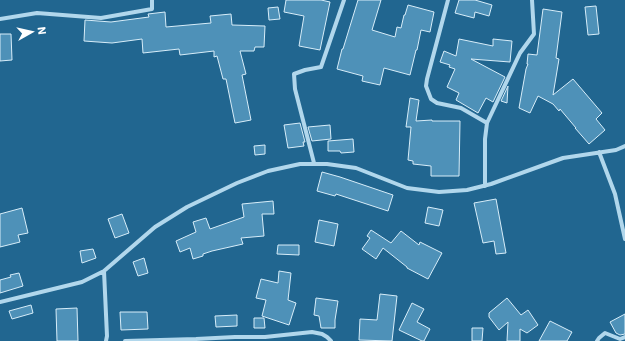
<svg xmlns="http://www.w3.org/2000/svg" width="625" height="341" font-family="'IBM Plex Sans',sans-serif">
<rect width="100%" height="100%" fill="#216690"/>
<!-- building -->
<path fill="#4e91b8" stroke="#d7edf9" d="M286,0H321L330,2L320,50L299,46L304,16L284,12Z
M358,0H381L372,30L395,37L397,27L401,28L404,15H405L408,5L434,12L430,32L421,30L417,50H416L410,75L384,68L380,85L362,81L363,76L337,69L342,49H343Z
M459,0H475L492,5L489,16L475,12L474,18L455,13Z
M596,6L599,34L588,35L585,7Z
M278,7L280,19L269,20L268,8Z
M543,9L562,12L556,58L559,59L553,95L573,79L602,113L596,119L605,130L589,144L575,128H576L560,109L559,111L553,104L538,96L530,113L519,108L526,69L528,64H527L528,54L537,55Z
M165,12L166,27L211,23L210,16L231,14L232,25L265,26L264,47H255L254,51H240L246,74L242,75L251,120L235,123L226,79H223L217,56L214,57V51L180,55L179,49L143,53L142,39L112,43L84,41L85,20L111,22L149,17L148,14Z
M0,34H11L12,60L0,61Z
M459,39L493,46V39L512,41L510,62L471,59L505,77L493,102L486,98L478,113L456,100L459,93L447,87L455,69L449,67L450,65L440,62L444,51L456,56Z
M508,86L507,103L501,101Z
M410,98L419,100L416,121L432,120V121H460L459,176H431V166L413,164V161L408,160L411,127H406Z
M300,123L305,142H303L304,146L288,148L284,125Z
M330,125L331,139L312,141L308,127Z
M353,139L354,152L341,153L340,151H328V141Z
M265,145V154L255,155L254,146Z
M322,172L340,177L393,195L388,211L336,194L335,196L317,191Z
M496,199L506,253L496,254L494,241L483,243L474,203Z
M273,201L274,214H262L264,236L241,238L243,244L212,251L203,254V256L193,259L190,248L180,252L176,241L196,232L193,222L206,218L210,229L244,217L242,204Z
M428,207L443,210L439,226L425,223Z
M22,208L28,233L18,235L20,242L0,247V214Z
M122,214L129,233L115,238L108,219Z
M319,220L338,224L334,246L315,242Z
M371,230L391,243L401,231L419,245L420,242L442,253L428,279L407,268V267L383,248L376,259L362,249L370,238L367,236Z
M278,245H299V255L277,254Z
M93,249L96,258L82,263L80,251Z
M144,258L148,273L138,276L133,262Z
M279,271L291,273L288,300L296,303L289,325L262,316L266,300L256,298L261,279L278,283Z
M19,273L23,286L0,293V280L11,277L10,275Z
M380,294L397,296L392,341L359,340L360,319L377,320Z
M316,298L338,301L335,320V328H321L319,316L314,315Z
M507,298L521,315L528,310L538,325L527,333L520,329V341H507L508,322L499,330L489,317V313Z
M412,303L424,309L417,322L430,329L424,341H422L399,330Z
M31,305L33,313L12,319L9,311Z
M77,308L78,341H57L56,309Z
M120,312H147L148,329L121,330Z
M625,314V334L620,335L616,333L610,322Z
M237,315V326L216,327L215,316Z
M254,318H264L265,328H254Z
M550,321L572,332L567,341H539Z
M472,328H483L482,341H472Z"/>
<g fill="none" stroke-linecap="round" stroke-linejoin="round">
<!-- minor -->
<path stroke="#b1d7ec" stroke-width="4" d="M448,0L427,79L426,86L431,99L437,103L461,108L487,123
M0,19L37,13L101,18L152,9V0
M599,152L615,194L625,239
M314,163L295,89L294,74L305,70L321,67L344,0
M485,186V139L487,123L520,53L534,34L532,0
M104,271L107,336L106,341
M0,302L82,282L104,271L155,227L187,207L237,183L268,171L300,164H327L356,168L407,188L439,192L467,190L491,184L563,158L616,150L625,146
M125,341L196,339L235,337H265L312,332L322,334L327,337L331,341
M597,341L599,338L605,333L620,339L625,337"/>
</g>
<!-- north arrow -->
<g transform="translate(32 32) rotate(82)" stroke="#216690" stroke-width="3" paint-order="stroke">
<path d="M0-3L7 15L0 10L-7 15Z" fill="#ffffff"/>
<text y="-6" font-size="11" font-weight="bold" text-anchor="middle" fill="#ffffff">N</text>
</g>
</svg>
